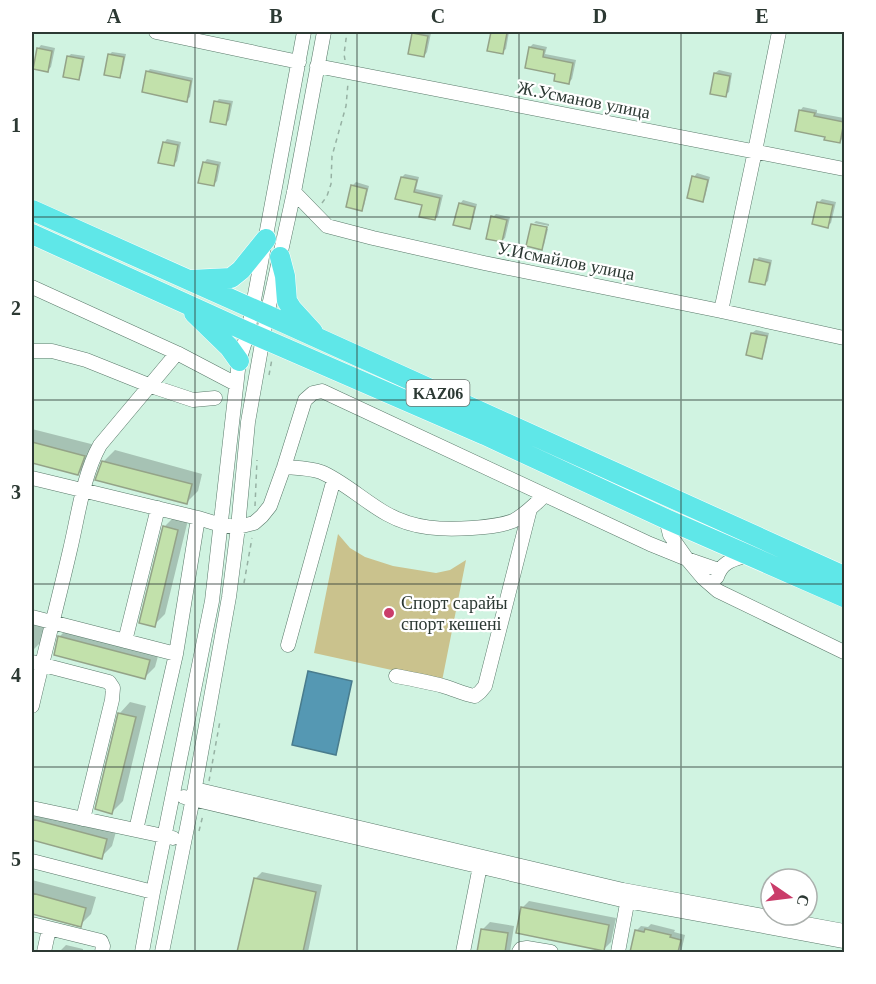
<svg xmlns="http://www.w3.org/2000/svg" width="876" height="984" font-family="Georgia,serif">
<rect width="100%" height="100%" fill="#d0f3e1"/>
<!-- green -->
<path fill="#cac28d" d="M338,534L350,548L365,557L393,566L436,573L450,570L466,560L442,681L314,653Z"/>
<!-- water -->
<path fill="#5598b3" stroke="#497c8d" stroke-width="1.5" d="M308,671L352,681L336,755L292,745Z"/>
<!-- shadow -->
<path fill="#0003" d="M416,32L431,33L427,52L424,56L414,34Z
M492,32H509L506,49L502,52L489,50Z
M533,44L547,47L545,54L576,60L572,79L569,82L557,72L530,47Z
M41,45L55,48L51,67L48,70L38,49Z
M112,52L126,54L122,73L119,77L109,55Z
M71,54L85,56L81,75L78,79L68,57Z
M150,69L193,78L190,97L186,100L147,72Z
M719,70L732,73L729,92L725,95L715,73Z
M219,99L233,101L229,120L226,123L216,102Z
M803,107L817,110V113L844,118L843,138L840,141L826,135L800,111Z
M167,139L181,142L177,161L174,164L164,143Z
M207,159L221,162L217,181L214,184L204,163Z
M697,173L710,177L705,197L702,200L694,177Z
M405,174L419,177L416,189L443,195L438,216L435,219L402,177Z
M356,182L369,186L364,206L361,209L352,186Z
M822,199L836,202L831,223L827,226L819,202Z
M463,200L477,204L472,224L469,227L460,204Z
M496,214L510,217L505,238L501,241L493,217Z
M536,221L549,224V226L534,223Z
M533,226L548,229L544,245L541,248Z
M759,257L772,260L768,281L764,284L756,260Z
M756,330L769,333L764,354L761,357L752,333Z
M32,429L95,445L89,463L78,474L32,461Z
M115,450L202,474L198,491L187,502L97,479L104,461Z
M175,516L188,520L165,614L154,625L164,527Z
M32,621L46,625L42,641L32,651Z
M71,625L160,649L155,667L144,678L55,654L60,636Z
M130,702L146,706L123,801L112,812L120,713Z
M32,806L117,828L112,846L101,857L32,839Z
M262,872L322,885L308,952H239L255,879Z
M32,880L96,897L91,914L80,925L32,912Z
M529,901L616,918L611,942L604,949L522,908Z
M490,922L514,926L510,952H479L483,929Z
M651,924L675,930L674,932L685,935L681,952H631L636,931L641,926L648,927Z
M66,945L83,949V952H59Z"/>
<!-- building -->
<path fill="#c2e1ab" stroke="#94a388" stroke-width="1.5" d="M491,32L507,33L503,54L487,51Z
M412,33L428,36L424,57L408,54Z
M529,47L544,50L543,57L573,63L569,84L554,81L555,74L525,68Z
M37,48L52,51L48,72L33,69Z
M108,54L124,57L120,78L104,75Z
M67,56L83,59L79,80L63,77Z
M146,71L191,81L187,102L142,92Z
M714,73L730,76L726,97L710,94Z
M214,101L230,104L226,125L210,122Z
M799,110L815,113L814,116L844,122L840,143L824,140L825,137L795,131Z
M163,142L178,145L174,166L158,163Z
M203,162L218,165L214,186L198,183Z
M692,176L708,180L703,202L687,198Z
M401,177L417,180L414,192L440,198L435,220L419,217L422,205L395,199Z
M351,185L367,189L362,211L346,207Z
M817,202L833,205L828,228L812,224Z
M459,203L475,207L470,229L453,225Z
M491,216L507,220L502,242L486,239Z
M531,224L547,227L542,250L526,246Z
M754,259L770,263L765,285L749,282Z
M751,333L767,336L762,359L746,355Z
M32,442L85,456L78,475L32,463Z
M102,461L192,484L187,504L95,480Z
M163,526L178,530L155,627L139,623Z
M58,636L150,660L145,679L54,655Z
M118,713L136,717L112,814L95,809Z
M32,819L107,839L102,859L32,840Z
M254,878L316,892L303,952H237Z
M32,893L86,908L81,927L32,914Z
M521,907L609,925L604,951L516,933Z
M481,929L508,933L505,952H477Z
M645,929L671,935L670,937L681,940L678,952H630L635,930L644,932Z"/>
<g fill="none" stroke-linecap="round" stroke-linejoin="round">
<!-- minor casing -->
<g stroke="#5a796a" stroke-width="15">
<path id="minor" d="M156,32L299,62
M317,66L844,169
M294,192L327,226L373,238L484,263L721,311L844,338
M32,287L177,353L236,384
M721,311L755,151L779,32
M32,351H52L86,360L151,386L193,400L215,398
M284,467C296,468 310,468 321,472C343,481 365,502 387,514C414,529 442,530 472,528C486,527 500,526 513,521C525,515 535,504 545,495
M32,478L198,518L221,525L238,527L254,523L262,516L270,506L284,467L305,400L313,393L322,391L650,544L687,559L719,570
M666,519L670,535L687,559L703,578L718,591L844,652
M717,577C722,561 733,560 748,555
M32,617L176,654
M125,641L158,508
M288,645L334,479
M32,662L109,682L113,688L112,700L83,819
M396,676C412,679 428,682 443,686C454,689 463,694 475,696L480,692L485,686L530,509
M32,706C44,654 58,602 70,550C78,517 83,475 100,445L177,353
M199,790L623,890L844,931
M184,797L622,900L844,941
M32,808L173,838
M136,830L176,654L198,518
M32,861L153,892
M32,924L101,941L103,946L102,952
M44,952L49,929
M142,952L153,892L212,601L239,361L248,332L304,32
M162,952L193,798L229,597L238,527L248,422L267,315L294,192L324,32
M463,952L480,866
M519,952L521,949L527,948L551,952
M618,952L629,893"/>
</g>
<!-- highway casing -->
<g stroke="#fff" stroke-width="21">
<path id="highway" d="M32,210L267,315L844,576
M32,234L248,332L485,435L666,519L844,597
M280,257L285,276L287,301L292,309L313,332
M190,280L231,278L241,270L266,239
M194,313L229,347L239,361"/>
</g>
<!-- path -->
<path stroke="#96b1a3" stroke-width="1.5" stroke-dasharray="4.5 4.5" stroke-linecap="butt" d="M345,60L344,54L347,32
M322,203L327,196L331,184L332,156L346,106L348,83
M269,375L272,359
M255,506L257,460
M244,583L252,538
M209,781L220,721
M199,831L203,815"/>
<!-- minor -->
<use href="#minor" stroke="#fff" stroke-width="14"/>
<!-- highway -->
<use href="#highway" stroke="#5fe7e8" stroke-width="20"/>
</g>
<!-- grid -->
<path fill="none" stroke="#2c3933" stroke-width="1.5" stroke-opacity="0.55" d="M195,32V952M357,32V952M519,32V952M681,32V952M32,217H844M32,400H844M32,584H844M32,767H844"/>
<!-- markers -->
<circle fill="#ca3d6a" stroke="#fff" stroke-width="2" cx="389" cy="613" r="6"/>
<g text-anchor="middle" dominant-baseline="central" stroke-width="4.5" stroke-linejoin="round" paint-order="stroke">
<!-- shield labels -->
<rect fill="#fff" stroke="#6b7470" stroke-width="1.5" x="406.5" y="380" width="63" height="26" rx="4.5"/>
<g font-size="16" font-weight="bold" fill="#2c3933">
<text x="438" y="393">KАZ06</text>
</g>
<!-- street labels -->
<g font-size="18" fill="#2c3933" stroke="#fff">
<text transform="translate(584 100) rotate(11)">Ж.Усманов улица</text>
<text transform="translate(566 261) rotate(11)">У.Исмайлов улица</text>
</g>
<!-- poi labels -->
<g font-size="18" fill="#2c3933" stroke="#fff" text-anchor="start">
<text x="401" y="603">Спорт сарайы<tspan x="401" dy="21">спорт кешені</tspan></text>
</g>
</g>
<!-- border -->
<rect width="876" height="984" fill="none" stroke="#ffffff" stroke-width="66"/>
<!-- north arrow -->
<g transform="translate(789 897) rotate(104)"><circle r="28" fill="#ffffff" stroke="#abb0ad" stroke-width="1.5"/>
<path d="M0-4.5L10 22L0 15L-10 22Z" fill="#ca3d6a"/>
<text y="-9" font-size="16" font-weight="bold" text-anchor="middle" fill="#2c3933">С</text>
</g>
<rect x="33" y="33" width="810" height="918" fill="none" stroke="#2c3933" stroke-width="2"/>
<g font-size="20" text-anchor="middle" font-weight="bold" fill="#2c3933">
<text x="114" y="23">A</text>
<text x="276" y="23">B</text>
<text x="438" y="23">C</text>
<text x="600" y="23">D</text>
<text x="762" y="23">E</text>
<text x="16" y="132">1</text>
<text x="16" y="315">2</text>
<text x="16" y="499">3</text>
<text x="16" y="682">4</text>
<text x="16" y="866">5</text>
</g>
</svg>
